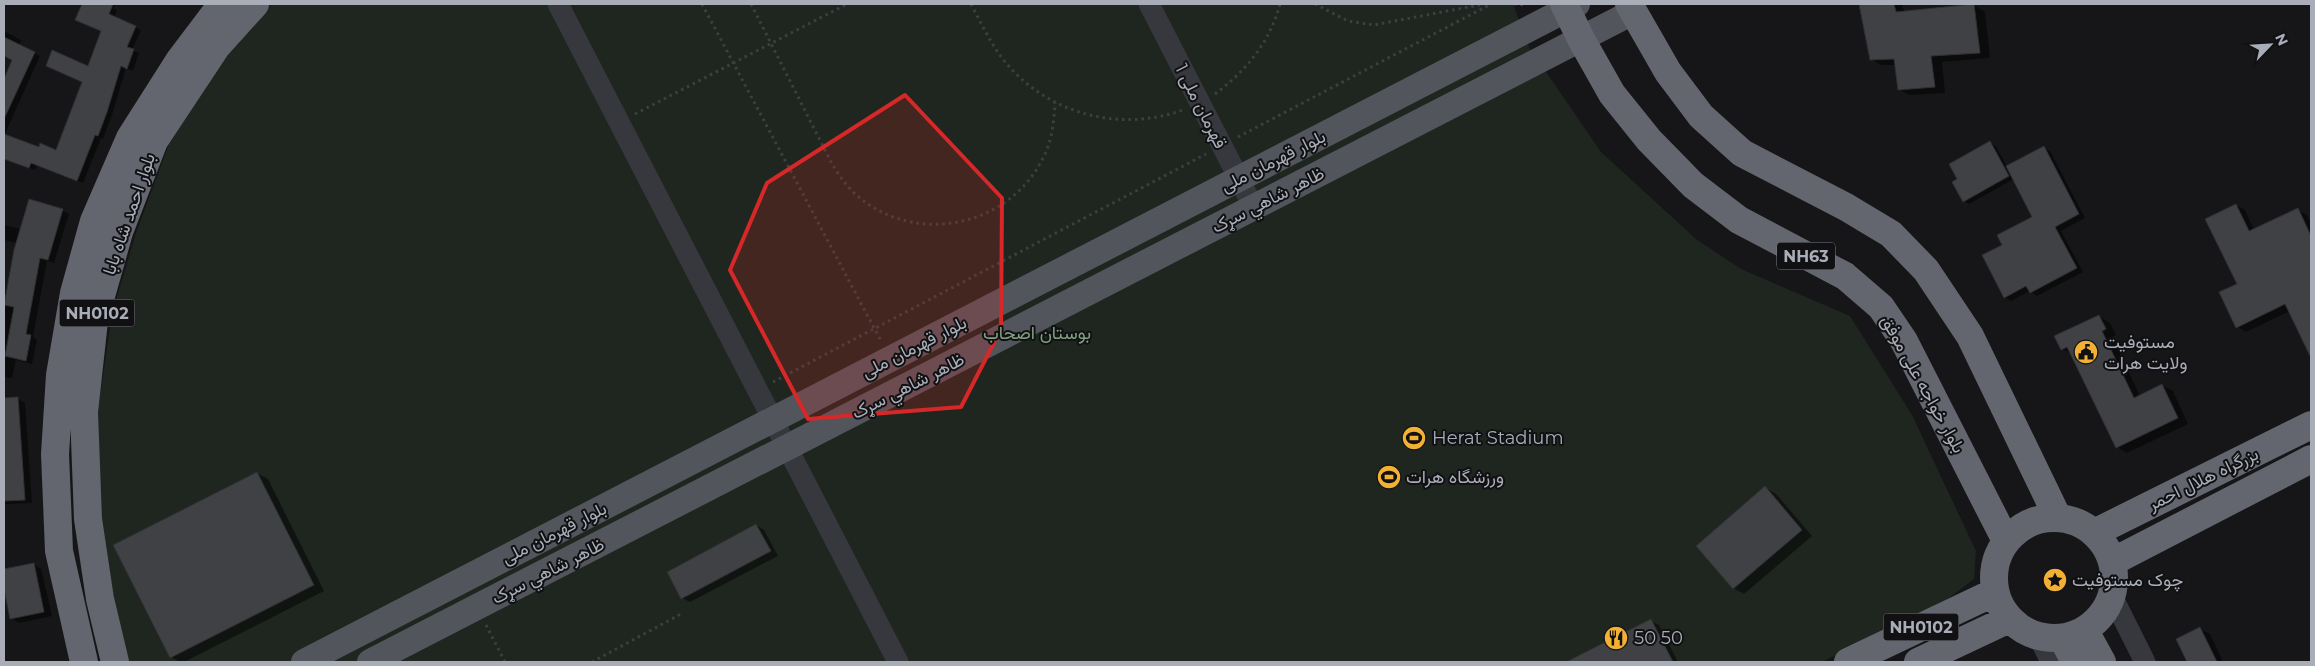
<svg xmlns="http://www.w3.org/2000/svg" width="2315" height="666" font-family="Montserrat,Vazirmatn,sans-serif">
<rect width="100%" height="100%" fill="#161618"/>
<!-- green -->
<path fill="#1e261f" d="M271,4H1513L1529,47L1601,152L1696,239L1741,269L1850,316L1912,415L1976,551L1974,579L1949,598L1822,662H129L120,634L100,515L98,410L112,314L136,233L169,144L228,55Z"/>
<!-- shadow -->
<path fill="#0007" d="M83,4H116L113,8L117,10L114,17L141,30L132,50L139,53L133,71L126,68L112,115L103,139L101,138L83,183L37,165L35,170L4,159V82L14,60L4,56V31L21,40L19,46L40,56L4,136L39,149L57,151L102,31L76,19Z
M1861,4H1902L1904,12L1974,5L1985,12L1990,58L1942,62L1945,93L1909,95L1899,89L1896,65H1881L1871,59Z
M1990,143L1996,146L2007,167L2043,148L2050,151L2085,218L2061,231L2083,272L2037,296L2030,291L2011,301L2005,297L2004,245L2034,217L2014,179L1969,204L1964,201L1959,180Z
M2236,205L2245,210L2254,230L2298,210L2307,215L2311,224V351L2309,350L2290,311L2246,332L2237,327L2239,284Z
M62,210L69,214L54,263L47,261L33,337L37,340L32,364L16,360L12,378L4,377V301H6L17,243L4,240V225L21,229Z
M2099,316L2110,323L2116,335L2112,337L2140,396L2162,385L2173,391L2188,424L2127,453L2117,447L2073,355L2062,349Z
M17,398L25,403L32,503L4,504V400Z
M257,473L268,479L324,591L184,662H180L171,657Z
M1766,488L1776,494L1812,536L1744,594L1733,588Z
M756,525L764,530L778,556L690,602L682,598Z
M33,564L41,569L52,616L19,623L11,618L4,583V570Z
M1651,621L1659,625L1678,662H1587L1583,655Z
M2200,629L2210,634L2223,662H2189L2177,640Z"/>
<!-- building -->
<path fill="#404145" stroke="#303034" d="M82,4H113L109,14L136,26L127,47L134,49L127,69L121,66L107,112L98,136L95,135L77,181L31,163L29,168L4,159V134L39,147L40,143L56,150L82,82L46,66L52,50L88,66L101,31L75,20Z
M1859,4H1894L1896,12L1974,4L1980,53L1931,56L1935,87L1898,90L1894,59L1870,60Z
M4,37L35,52L4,119V79L12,60L4,56Z
M1990,141L2009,176L1963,202L1952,182L1957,179L1949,164Z
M2044,146L2079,214L2055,227L2077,268L2030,293L2026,286L2004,298L1982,255L2002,245L1997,235L2032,217L2006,166Z
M29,199L63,209L48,260L40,258L26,334L31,335L26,361L5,356L14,307L4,305L14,250Z
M2236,204L2249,231L2298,208L2311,236V358L2285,304L2236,328L2219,292L2237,284L2205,219Z
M2099,315L2106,329L2102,331L2134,398L2162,384L2178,418L2116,448L2067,347L2061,350L2054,336Z
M18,397L25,500L4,501V398Z
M257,472L314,585L170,658L113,545Z
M1765,486L1802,530L1733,589L1696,546Z
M756,524L771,551L681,599L667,572Z
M34,563L44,612L10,619L4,589V569Z
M1651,619L1673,662H1566Z
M2200,627L2217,662H2187L2176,639Z"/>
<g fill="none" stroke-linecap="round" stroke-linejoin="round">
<!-- path -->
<path stroke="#3d3f44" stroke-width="3" stroke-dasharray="2.5 4" stroke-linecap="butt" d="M702,4L881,341
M751,4L831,162C837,172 844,183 853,192C911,247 1008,229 1043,158C1052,141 1054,122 1055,103
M971,4C980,21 988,38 999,54C1041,112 1116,134 1183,110
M1315,4L1348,21L1374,25L1484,4
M1514,4L1525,5
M1215,94C1246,71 1270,42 1280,4
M635,114L847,4
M1238,137L1491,4
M773,382L1206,154
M486,625L505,662
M592,662L681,614"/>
<!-- minor -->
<path stroke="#37383d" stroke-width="21" d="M558,4L898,662
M1149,4L1254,208
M2112,596L2145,662
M2039,637L2051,662"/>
<!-- major -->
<path stroke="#53555c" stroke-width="26" d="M304,662L1577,4
M370,662L1633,12"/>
<!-- highway -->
<path stroke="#63666e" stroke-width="28" d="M1564,4L1581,39L1612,94L1649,140L1693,185L1739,220L1845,276L1881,307L1904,341L2006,541
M1629,4L1668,72L1701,116L1742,153L1846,207L1891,234L1926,270L1970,336L2058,518
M1994 578a60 60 0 1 1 120 0a60 60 0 1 1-120 0Z
M2094,533L2311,425
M2112,562L2311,459
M2085,631L2102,662
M2063,639L2075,662
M84,662L59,551L55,454L60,375L74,293L94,221L130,138L179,61L222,4
M115,662L100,599L88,519L84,412L94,321L119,232L154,141L217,46L255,4
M1848,662L1995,592
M1918,662L2009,619"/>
</g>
<!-- marked area -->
<path fill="#d62828" fill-opacity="0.2" stroke="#d62828" stroke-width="4" stroke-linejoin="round" d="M905,95L1002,198L1001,329L961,407L808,419L730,270L767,183Z"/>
<!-- icons -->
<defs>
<g id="civic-disc" transform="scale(1.25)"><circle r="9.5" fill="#f2b134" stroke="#111113"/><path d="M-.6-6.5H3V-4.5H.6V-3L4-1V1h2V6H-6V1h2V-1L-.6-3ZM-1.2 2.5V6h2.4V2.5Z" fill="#111"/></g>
<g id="stadium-disc" transform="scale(1.25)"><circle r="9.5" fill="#f2b134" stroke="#111113"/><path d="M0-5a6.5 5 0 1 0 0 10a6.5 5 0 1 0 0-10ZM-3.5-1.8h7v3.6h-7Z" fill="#111"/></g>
<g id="sight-disc" transform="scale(1.25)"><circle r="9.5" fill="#f2b134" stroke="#111113"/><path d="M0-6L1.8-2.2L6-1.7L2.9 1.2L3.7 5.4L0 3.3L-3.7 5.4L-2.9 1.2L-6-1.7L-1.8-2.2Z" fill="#111"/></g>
<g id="restaurant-disc" transform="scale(1.25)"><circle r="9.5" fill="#f2b134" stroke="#111113"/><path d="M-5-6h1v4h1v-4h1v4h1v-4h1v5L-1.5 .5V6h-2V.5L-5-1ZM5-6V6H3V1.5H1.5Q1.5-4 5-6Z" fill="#111"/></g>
</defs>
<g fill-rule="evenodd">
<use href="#civic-disc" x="2086" y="352"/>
<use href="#stadium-disc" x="1414" y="438"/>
<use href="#stadium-disc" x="1389" y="477"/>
<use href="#sight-disc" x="2055" y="580"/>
<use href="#restaurant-disc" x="1616" y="638"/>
</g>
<g text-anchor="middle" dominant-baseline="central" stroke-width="4" stroke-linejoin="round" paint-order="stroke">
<!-- shield labels -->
<g fill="#111113" stroke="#7b7e86" stroke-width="1">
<rect x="1777" y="242.5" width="58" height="27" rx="4"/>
<rect x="59.5" y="299.5" width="75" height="27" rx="4"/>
<rect x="1883.5" y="613.5" width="75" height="27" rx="4"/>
</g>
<g font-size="16" font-weight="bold" fill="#a8adb8">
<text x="1806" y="256">NH63</text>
<text x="97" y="313">NH0102</text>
<text x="1921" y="627">NH0102</text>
</g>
<!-- street labels -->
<g font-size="18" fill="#a8adb8" stroke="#111113">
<text transform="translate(1201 106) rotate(63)">قهرمان ملی 1</text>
<text transform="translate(1273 161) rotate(-27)">بلوار قهرمان ملی</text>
<text transform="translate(1268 200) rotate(-27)">ظاهر شاهي سړک</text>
<text transform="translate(129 214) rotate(-71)">بلوار احمد شاه بابا</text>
<text transform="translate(914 347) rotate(-27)">بلوار قهرمان ملی</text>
<text transform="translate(1923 384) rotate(61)">بلوار خواجه علی موفق</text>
<text transform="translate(908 386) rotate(-27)">ظاهر شاهي سړک</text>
<text transform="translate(2203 479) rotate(-26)">بزرگراه هلال احمر</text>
<text transform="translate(554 533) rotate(-27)">بلوار قهرمان ملی</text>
<text transform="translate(548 571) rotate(-27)">ظاهر شاهي سړک</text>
</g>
<!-- park labels -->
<g font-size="18" fill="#7fa381" stroke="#111113">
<text x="1037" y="333">بوستان اصحاب</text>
</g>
<!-- poi labels -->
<g font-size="18" fill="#a8adb8" stroke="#111113" text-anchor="start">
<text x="2104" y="342">مستوفیت<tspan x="2104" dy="21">ولایت هرات</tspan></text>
<text x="1432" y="438">Herat Stadium</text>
<text x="1406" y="477">ورزشگاه هرات</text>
<text x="2072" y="580">چوک مستوفیت</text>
<text x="1634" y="638">50 50</text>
</g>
</g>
<!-- border -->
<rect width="2315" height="666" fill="none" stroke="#a8adb8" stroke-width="10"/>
<!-- north arrow -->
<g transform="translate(2270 45) rotate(65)" stroke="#111113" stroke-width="4" paint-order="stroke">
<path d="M0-4L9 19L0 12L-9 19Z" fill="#a8adb8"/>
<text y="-8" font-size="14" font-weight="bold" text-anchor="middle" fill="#a8adb8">N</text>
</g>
</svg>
